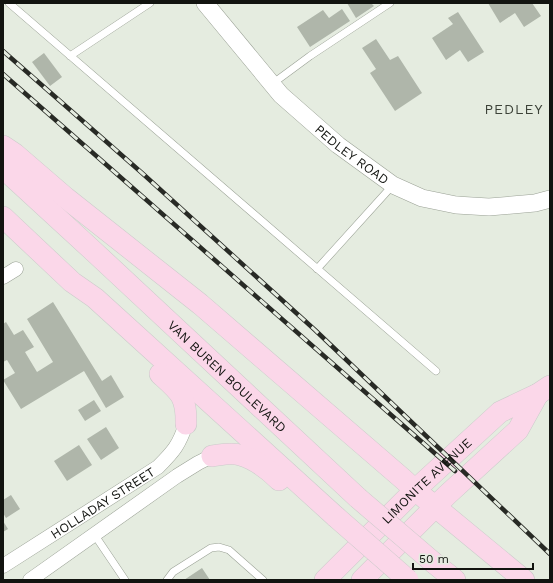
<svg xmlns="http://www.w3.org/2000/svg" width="553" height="583" font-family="'Work Sans',sans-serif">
<rect width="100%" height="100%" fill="#e5ece0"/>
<!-- building -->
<path fill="#afb6aa" d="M347,3H371L374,6L356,18Z
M488,3H532L541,16L524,27L515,13L500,23Z
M342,9L350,21L310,47L297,27L323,10L329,18Z
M458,12L484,52L468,62L460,50L446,60L432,38L453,24L448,18Z
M376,39L390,60L398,56L422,93L395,111L370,73L376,69L362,48Z
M44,53L62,77L50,86L32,62Z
M53,302L102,381L111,375L124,397L106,408L84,371L21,409L3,380L15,373L7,360L3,362V324L6,322L14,335L23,330L34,347L25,352L37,372L53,362L27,319Z
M94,400L101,411L85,421L78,410Z
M106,427L119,448L101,460L87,439Z
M79,445L92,465L67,481L54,461Z
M11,495L20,509L6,518L3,513V500Z
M3,521L8,529L3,532Z
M202,568L210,580H184Z"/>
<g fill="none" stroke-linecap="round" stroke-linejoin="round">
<!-- service casing -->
<g stroke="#9aa195" stroke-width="8">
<path id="service" d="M9,3L436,371
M70,56L150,3
M272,84L310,56L390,3
M317,269L393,185
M94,534L125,580
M167,580L173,572L211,548L219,547L229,550L263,580"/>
</g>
<!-- minor casing -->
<g stroke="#9aa195" stroke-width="15">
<g id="minor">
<path d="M3,277L16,269"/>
<path id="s1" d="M3,566L158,467C174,451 179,445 186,424"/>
<path d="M30,580L177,476L198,463L212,456"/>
</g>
</g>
<!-- tertiary casing -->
<g stroke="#9aa195" stroke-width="18">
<g id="tertiary">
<path id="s2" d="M205,3L281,95L338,145L393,185L422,198L456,205L489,207L535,203L550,199"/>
</g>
</g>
<!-- primary casing -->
<g stroke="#cbcbca" stroke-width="22">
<g id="primary">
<path d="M3,146L15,154L66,198L200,304L403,479L415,490L524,580"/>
<path id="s3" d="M3,168L90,248L358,498"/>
<path d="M3,217L72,282L95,298L336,517"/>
<path d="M160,374C179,391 187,396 186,424"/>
<path d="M212,456C220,455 232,452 240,455C254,459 269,470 279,480"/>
<path d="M434,563L455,580"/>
<path id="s4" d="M325,580L415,490L500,412L538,394L550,386"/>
<path d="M362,580L447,495L518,430L538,394"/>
</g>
</g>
<!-- service -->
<use href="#service" stroke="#fff" stroke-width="7"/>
<!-- minor -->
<use href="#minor" stroke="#fff" stroke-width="14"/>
<!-- tertiary -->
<use href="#tertiary" stroke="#fff" stroke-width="17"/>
<!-- primary -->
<use href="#primary" stroke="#fbd7e9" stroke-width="21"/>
<!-- rail casing -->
<g stroke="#282a25" stroke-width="4.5">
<path id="rail" d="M3,51L142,173L315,330L550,554
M3,74L455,471"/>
</g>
<!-- rail -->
<use href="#rail" stroke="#e5ece0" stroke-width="3" stroke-dasharray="9" stroke-linecap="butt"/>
<!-- primary-bridge casing -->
<g stroke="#cbcbca" stroke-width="22" stroke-linecap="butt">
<path id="primary-bridge" d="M358,498L434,563
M336,517L408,580"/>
</g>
<!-- primary-bridge -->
<use href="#primary-bridge" stroke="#fbd7e9" stroke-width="21"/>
</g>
<g text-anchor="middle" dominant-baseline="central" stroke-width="3.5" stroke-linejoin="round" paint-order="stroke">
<!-- street labels -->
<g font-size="13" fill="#121410" stroke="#e5ece0">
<text stroke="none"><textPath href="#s2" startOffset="212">PEDLEY ROAD</textPath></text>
<text stroke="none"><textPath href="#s3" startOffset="306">VAN BUREN BOULEVARD</textPath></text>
<text stroke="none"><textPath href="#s4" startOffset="142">LIMONITE AVENUE</textPath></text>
<text stroke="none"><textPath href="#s1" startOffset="118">HOLLADAY STREET</textPath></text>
</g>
<!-- neighbourhood labels -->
<g font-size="14" letter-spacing="1" fill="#3c4238" stroke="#e5ece0">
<text x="514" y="109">PEDLEY</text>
</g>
</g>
<!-- border -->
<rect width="553" height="583" fill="none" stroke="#121410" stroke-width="8"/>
<!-- scale -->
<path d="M413 563v6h120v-6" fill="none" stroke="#121410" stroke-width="2"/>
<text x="419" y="563" font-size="12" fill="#121410" stroke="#e5ece0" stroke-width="3" paint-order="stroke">50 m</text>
</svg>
